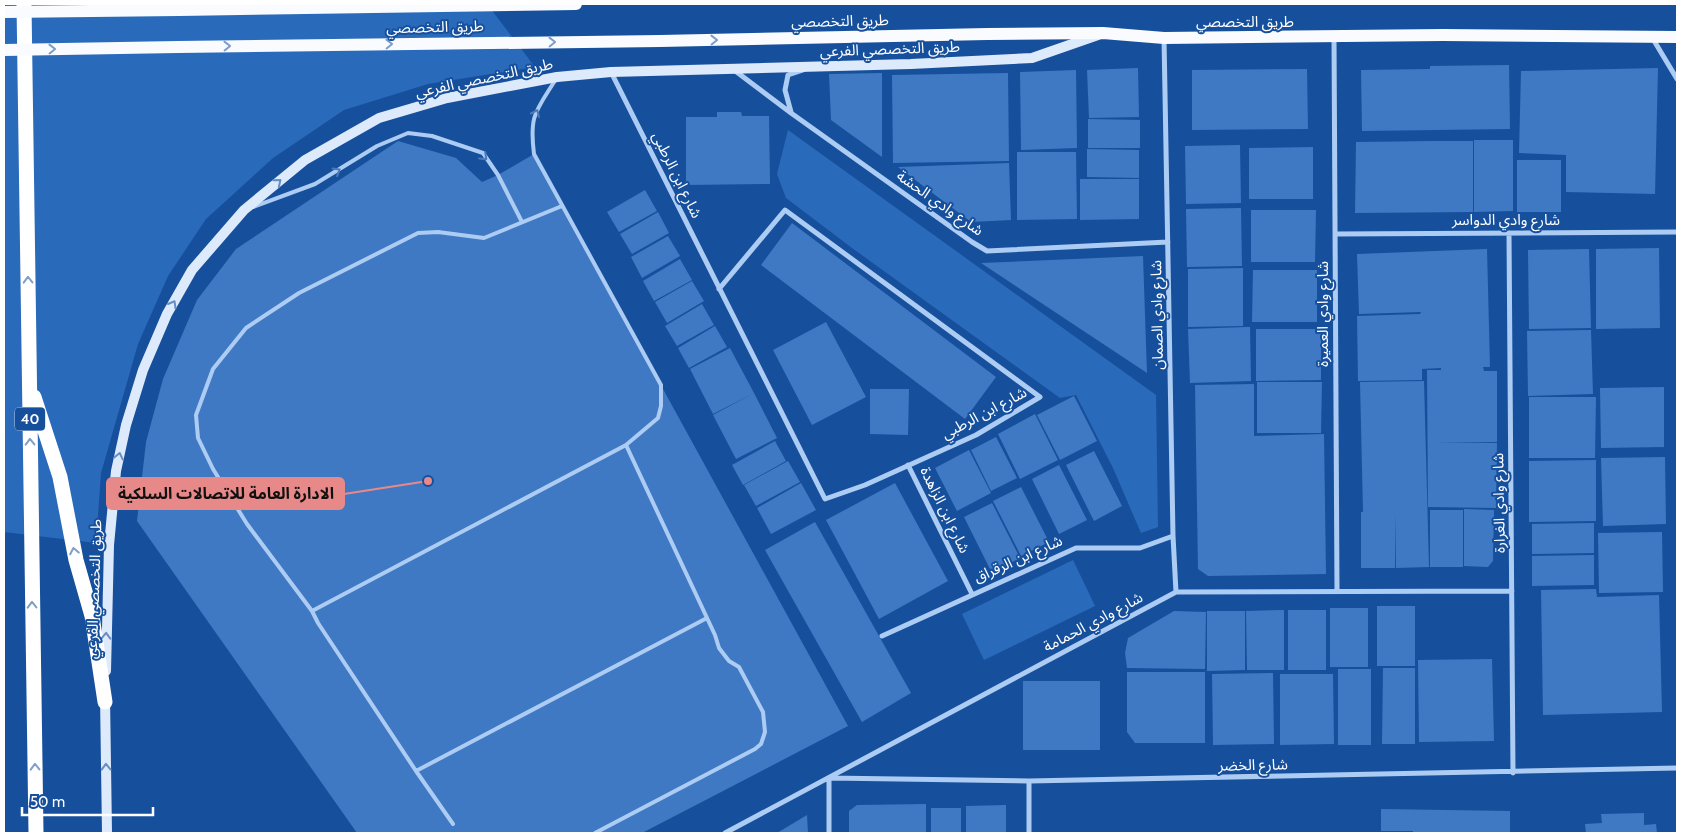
<svg xmlns="http://www.w3.org/2000/svg" width="1681" height="837" font-family="Cabin,'Noto Sans Arabic',sans-serif">
<rect width="100%" height="100%" fill="#16509d"/>
<!-- green -->
<path fill="#2a6abb" d="M4,4H487L535,67L428,84L344,110L273,158L206,219L168,276L138,344L101,473L96,543L4,532Z
M788,130L1156,395L1158,527L1141,533L1113,468L1076,395L1060,398L852,248L786,198L777,174Z
M1073,560L1095,606L984,660L962,614Z"/>
<!-- building -->
<path fill="#3f79c3" d="M1509,65L1510,129L1362,131L1361,70L1430,69V66Z
M1138,68L1139,117L1089,118L1087,70Z
M1658,68L1655,194L1566,192V155L1519,153L1521,71Z
M1307,69L1308,129L1192,130V70Z
M1076,70L1077,148L1021,150L1020,72Z
M882,73V157L831,120L829,74Z
M1008,73L1009,161L893,163L892,75Z
M717,112H741L742,116H769L770,184L686,185V117H717Z
M1088,119L1140,120V148H1088Z
M1474,140H1513V211L1474,212Z
M398,141L456,158L482,182L498,175L534,154L848,726L642,833H357L137,521L146,442L163,379L197,300L236,249Z
M1434,141H1473V212L1355,213L1356,142Z
M1240,145L1241,203L1186,204L1185,146Z
M1313,147V199H1249V148Z
M1087,149L1139,150V178L1087,177Z
M1017,152H1076L1077,219L1017,220Z
M1517,160H1561V212H1517Z
M1009,163L1011,220L971,222L898,167Z
M1080,179H1139V219L1080,220Z
M645,190L657,211L619,232L607,212Z
M1241,208L1242,266L1187,267L1186,209Z
M1251,210H1316L1315,262H1251Z
M658,212L669,233L632,254L620,234Z
M792,223L996,377L965,419L761,265Z
M668,236L680,256L642,278L631,257Z
M1659,248L1660,328L1596,329V249Z
M1487,249L1490,367H1483L1484,371H1497V442L1436,443H1497L1496,508L1428,507L1427,370H1441V368L1422,369V380L1358,381L1357,316L1420,314L1421,312L1359,314L1357,254Z
M1589,249L1591,328L1529,329L1528,250Z
M1143,256L1147,373L981,263Z
M680,259L692,280L654,301L643,281Z
M1243,268V326L1188,327V269Z
M1253,270H1317V322H1252Z
M692,281L704,301L667,323L655,302Z
M702,304L714,325L677,346L665,326Z
M826,322L866,397L812,425L773,350Z
M715,326L727,347L689,368L678,348Z
M1246,327H1250L1251,381L1190,383L1188,329Z
M1256,329H1321V380L1256,381Z
M1591,330L1593,394L1528,396L1527,331Z
M730,348L754,393L713,414L690,369Z
M1424,381L1429,567L1396,568L1395,512V568H1361V512H1363L1360,382Z
M1257,382H1322L1321,433H1257Z
M1254,384V436L1324,434L1326,574L1208,576L1198,569L1195,385Z
M1664,387V447L1601,448L1600,388Z
M870,389H909L908,435L870,434Z
M754,393L777,438L736,459L713,415Z
M1074,396L1097,441L1060,460L1037,415Z
M1529,397H1596L1595,458H1529Z
M1035,414L1058,460L1020,479L998,434Z
M996,437L1017,478L991,491L971,450Z
M775,441L786,461L743,485L732,465Z
M969,450L991,493L957,511L935,468Z
M1094,451L1122,506L1094,521L1066,465Z
M1665,457L1666,524L1603,526L1601,458Z
M1596,460V521L1529,522V461Z
M788,461L800,482L756,506L744,485Z
M1059,465L1087,520L1059,534L1032,479Z
M801,483L816,510L771,534L757,508Z
M895,483L948,581L879,619L826,520Z
M1021,487L1049,542L1021,556L993,501Z
M992,503L1020,558L992,573L964,517Z
M1464,509L1494,510L1493,561L1488,567L1464,566Z
M1430,510H1463V567H1430Z
M815,522L911,693L862,722L765,550Z
M1594,523V553L1532,554V524Z
M1662,532L1663,592L1599,593L1598,533Z
M1594,555V585L1532,586V556Z
M1596,589L1597,597L1659,595L1662,712L1543,715L1541,590Z
M1377,606H1415V666H1377Z
M1330,608H1368V667H1330Z
M1284,610V670H1247L1246,611Z
M1288,610H1326V670H1288Z
M1174,611L1206,612L1205,669L1127,668L1125,653L1128,638Z
M1207,611H1245V670L1207,671Z
M1492,659L1494,741L1419,742L1418,660Z
M1383,668H1415V744H1382Z
M1338,669H1371V745H1338Z
M1127,672H1205V743H1135L1127,732Z
M1273,673L1274,744L1213,745L1212,674Z
M1280,674H1333L1334,744L1280,745Z
M1023,681H1100V750H1023Z
M926,804V833H849V811L857,805Z
M1006,805V833H966V806Z
M931,808H961V833H931Z
M1381,809L1510,811V833H1413V831H1381Z
M1644,813V825L1656,824L1657,833H1586L1585,824L1602,823L1601,814Z
M807,815L808,833H777Z"/>
<g fill="none" stroke-linecap="round" stroke-linejoin="round">
<!-- service -->
<path stroke="#adccf3" stroke-width="4" d="M556,79C536,111 529,115 534,154L661,385V406L658,418L626,445L715,635L719,648L729,661L739,667L763,712L765,732L761,744L755,749L595,833
M253,207L315,184L377,146L408,133L432,136L483,153L498,175L522,222
M312,611L247,524L213,469L198,438L196,415L213,369L246,328L299,293L418,233L438,232L484,238L562,206
M416,771L707,618
M453,824L416,771L318,623L312,611L626,445"/>
<!-- minor -->
<path stroke="#adccf3" stroke-width="5" d="M1334,37L1337,591
M1164,38L1173,536L1176,592
M1653,39L1677,79
M734,70L791,113L972,242L987,251L1168,242
M611,72L825,499L865,485L976,435L1040,397L785,210L719,289
M791,112L785,90L788,75L803,70
M1509,233L1513,773
M1335,234L1677,232
M908,465L972,594
M882,636L1076,548H1140L1173,536
M1029,781V833
M725,833L1176,592L1512,591
M829,833V778L1029,781L1677,768"/>
<!-- secondary -->
<path stroke="#ddeafc" stroke-width="10" d="M106,671L109,545L116,471L126,425L143,370L167,314L192,270L244,210L305,160L379,118L447,98L557,77L611,72L911,64L1032,58L1098,35
M105,696L107,833"/>
<!-- primary -->
<path stroke="#f9fbff" stroke-width="12" d="M179,10L576,4
M178,47L660,41L987,34L1103,33L1164,38L1443,35L1677,37"/>
<!-- motorway -->
<path stroke="#fff" stroke-width="15" d="M24,4L36,833
M34,397L60,477L76,560L92,616L105,702"/>
<!-- primary-bridge -->
<path stroke="#f9fbff" stroke-width="12" d="M4,12L179,10
M4,50L178,47"/>
</g>
<!-- one-way arrows -->
<defs><path id="oneway-chevron" d="M-2-3.5L2.5 0L-2 3.5" fill="none" stroke-width="1.6" stroke-linecap="round" stroke-linejoin="round" transform="scale(1.25)"/></defs>
<g stroke="#7c9dc9">
<use href="#oneway-chevron" transform="translate(714 40) rotate(-1)"/>
<use href="#oneway-chevron" transform="translate(552 42) rotate(-1)"/>
<use href="#oneway-chevron" transform="translate(389 44) rotate(-1)"/>
<use href="#oneway-chevron" transform="translate(227 46) rotate(-1)"/>
<use href="#oneway-chevron" transform="translate(52 49) rotate(-1)"/>
</g>
<g stroke="#4b7bbb">
<use href="#oneway-chevron" transform="translate(536 113) rotate(-66)"/>
<use href="#oneway-chevron" transform="translate(484 157) rotate(44)"/>
<use href="#oneway-chevron" transform="translate(337 171) rotate(-31)"/>
</g>
<g stroke="#668ec3">
<use href="#oneway-chevron" transform="translate(278 182) rotate(-39)"/>
<use href="#oneway-chevron" transform="translate(173 304) rotate(-60)"/>
<use href="#oneway-chevron" transform="translate(119 456) rotate(-77)"/>
<use href="#oneway-chevron" transform="translate(106 636) rotate(-88)"/>
<use href="#oneway-chevron" transform="translate(106 767) rotate(-91)"/>
</g>
<g stroke="#7f9fc9">
<use href="#oneway-chevron" transform="translate(28 280) rotate(-91)"/>
<use href="#oneway-chevron" transform="translate(30 442) rotate(-91)"/>
<use href="#oneway-chevron" transform="translate(74 551) rotate(-101)"/>
<use href="#oneway-chevron" transform="translate(32 605) rotate(-91)"/>
<use href="#oneway-chevron" transform="translate(35 767) rotate(-91)"/>
</g>
<g text-anchor="middle" dominant-baseline="central" stroke-width="4" stroke-linejoin="round" paint-order="stroke">
<!-- shield labels -->
<rect fill="#16509d" stroke="#b9cae2" stroke-width="1" x="15" y="407.5" width="30" height="23" rx="4"/>
<g font-size="14" font-weight="bold" fill="#fff">
<text x="30" y="419">40</text>
</g>
<!-- street labels -->
<g font-size="15" fill="#fff" stroke="#16509d">
<text transform="translate(840 21) rotate(-1)">طريق التخصصي</text>
<text x="1245" y="22">طريق التخصصي</text>
<text transform="translate(435 27) rotate(-1)">طريق التخصصي</text>
<text transform="translate(890 49) rotate(-2)">طريق التخصصي الفرعي</text>
<text transform="translate(484 78) rotate(-12)">طريق التخصصي الفرعي</text>
<text transform="translate(677 175) rotate(64)">شارع ابن الرطبي</text>
<text transform="translate(940 203) rotate(35)">شارع وادي الحشة</text>
<text x="1506" y="220">شارع وادي الدواسر</text>
<text transform="translate(1323 314) rotate(-90)">شارع وادي العميرة</text>
<text transform="translate(1157 315) rotate(-91)">شارع وادي الصمان</text>
<text transform="translate(984 413) rotate(-28)">شارع ابن الرطبي</text>
<text transform="translate(1499 503) rotate(-91)">شارع وادي الغرارة</text>
<text transform="translate(945 510) rotate(64)">شارع ابن الزاهدة</text>
<text transform="translate(1018 559) rotate(-24)">شارع ابن الرقراق</text>
<text transform="translate(94 589) rotate(-88)">طريق التخصصي الفرعي</text>
<text transform="translate(1093 622) rotate(-28)">شارع وادي الحمامة</text>
<text transform="translate(1253 765) rotate(-1)">شارع الخضر</text>
</g>
</g>
<!-- callouts -->
<path fill="none" stroke="#e88989" stroke-width="2" d="M428 481L344 494"/>
<circle fill="#e88989" stroke="#16509d" stroke-width="2" cx="428" cy="481" r="5"/>
<rect fill="#e88989" stroke="#e88989" stroke-width="2" x="107" y="478" width="237" height="31" rx="5"/>
<g font-size="16" text-anchor="middle" font-weight="bold" fill="#111">
<text x="226" y="499">الادارة العامة للاتصالات السلكية</text>
</g>
<!-- border -->
<rect width="1681" height="837" fill="none" stroke="#ffffff" stroke-width="10"/>
<!-- scale -->
<path d="M22 807v8h131v-8" fill="none" stroke="#ffffff" stroke-width="2.5"/>
<text x="30" y="807" font-size="15" fill="#ffffff" stroke="#16509d" stroke-width="4" paint-order="stroke">50 m</text>
</svg>
